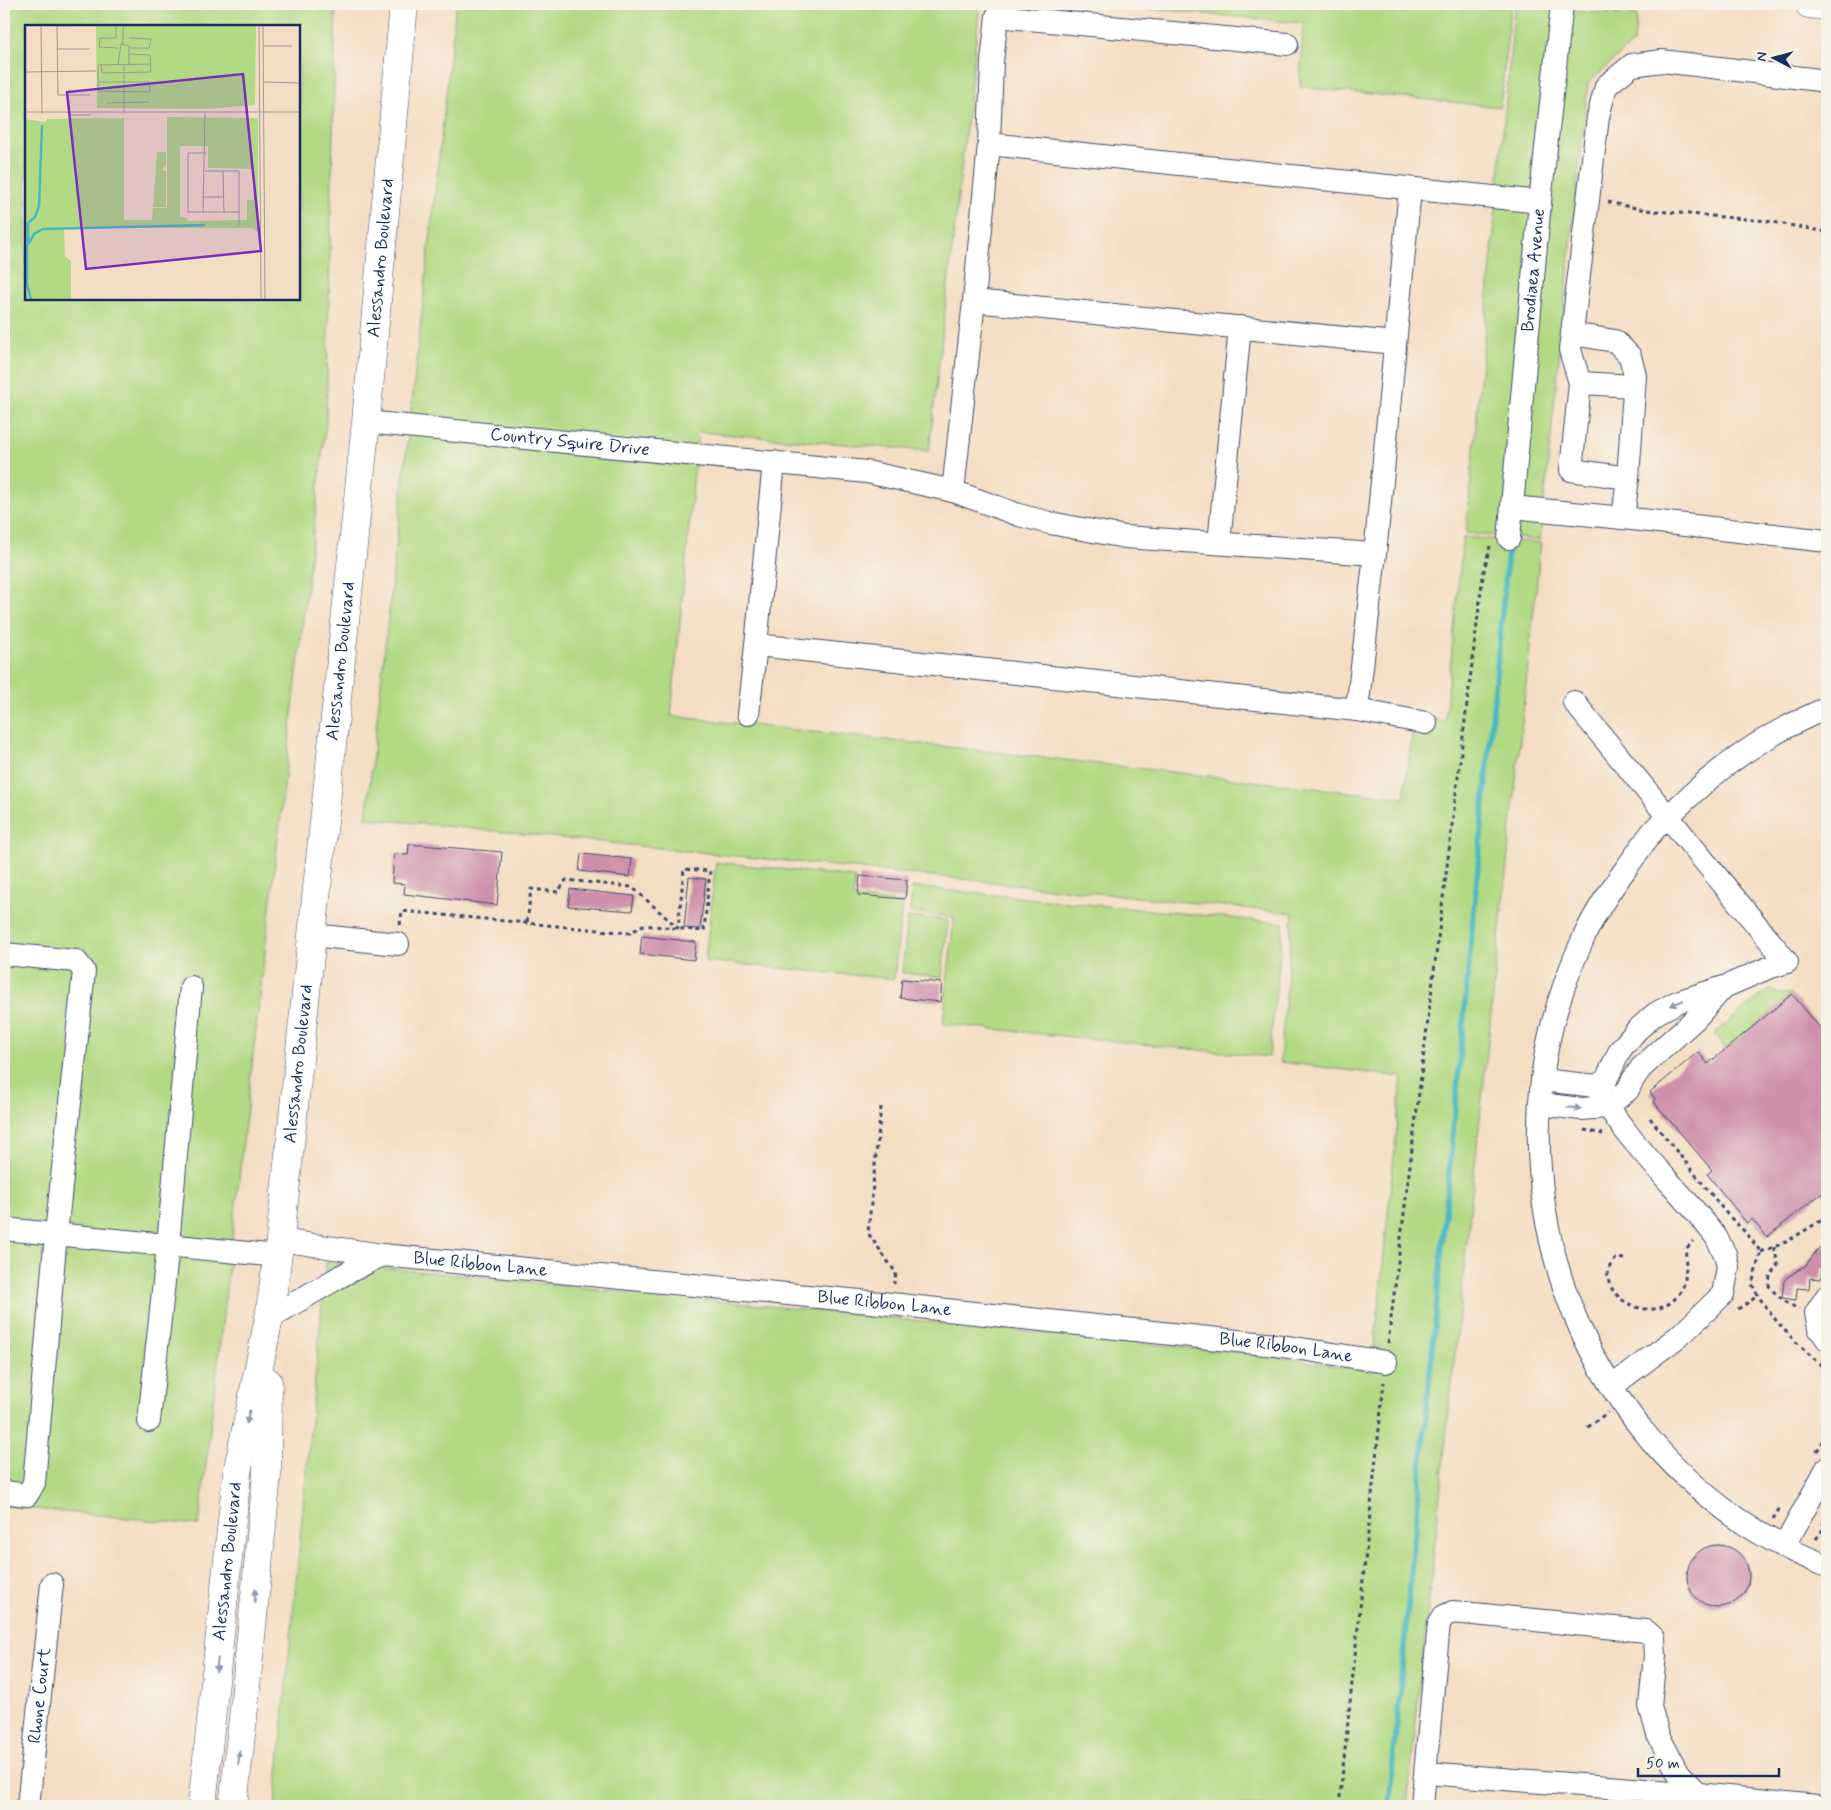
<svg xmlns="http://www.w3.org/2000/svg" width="1831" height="1810" font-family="Mynerve,sans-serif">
<rect width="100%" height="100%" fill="#f7f3e8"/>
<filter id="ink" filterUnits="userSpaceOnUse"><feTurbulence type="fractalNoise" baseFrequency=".02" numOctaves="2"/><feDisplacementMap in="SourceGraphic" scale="10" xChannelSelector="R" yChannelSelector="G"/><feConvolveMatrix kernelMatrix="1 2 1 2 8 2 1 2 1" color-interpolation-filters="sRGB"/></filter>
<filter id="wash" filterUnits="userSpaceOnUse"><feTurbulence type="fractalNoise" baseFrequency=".0096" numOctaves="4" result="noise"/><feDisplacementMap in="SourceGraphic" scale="20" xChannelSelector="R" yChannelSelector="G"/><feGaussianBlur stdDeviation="1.12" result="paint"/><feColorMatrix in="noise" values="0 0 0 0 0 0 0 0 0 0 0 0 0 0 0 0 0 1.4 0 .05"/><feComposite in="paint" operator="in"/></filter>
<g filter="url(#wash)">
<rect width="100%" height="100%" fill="#f4dec3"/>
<!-- green -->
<path fill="#b2d983" stroke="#668470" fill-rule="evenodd" d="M4,4H336L326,421L199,1525L4,1506ZM26,26H299V299H26Z
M456,4H980L929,451L698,432L671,716L1404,798L1414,718L1445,721L1463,537L1541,543L1407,1806H275L326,1262L1262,1355L1372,1371L1402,1077L1280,1062L1293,913L366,818Z
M1096,4H1511L1500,107L1300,87L1303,23Z
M1515,4H1532L1542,9L1637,16L1634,42L1588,83L1540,540L1466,533Z
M716,862L855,877L853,898L902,903L894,979L705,961Z
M912,887L1283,923L1269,1057L943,1024L954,917L910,912Z
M908,917L948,920L942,977L902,973Z
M1770,988L1775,993L1792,994L1726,1050L1714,1034Z"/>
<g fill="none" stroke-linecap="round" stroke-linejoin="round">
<!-- stream -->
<path stroke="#49b8bf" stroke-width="5.5" d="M1389,1806L1508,551"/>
</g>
<g id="blocks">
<!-- building -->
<path fill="#cd90ab" d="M409,844L502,852L497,905L404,894L405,884L392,883L394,854L408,855Z
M581,854L632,859L630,877L579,871Z
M860,876L907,880L905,899L858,895Z
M689,877L706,879L700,929L684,928Z
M570,889L634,896L632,911L568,906Z
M642,936L696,942L694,960L640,954Z
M902,979L942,983L940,1002L900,998Z
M1827,990V1001L1822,994Z
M1792,994L1827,1036V1196L1825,1197L1822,1193L1767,1237L1752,1219L1747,1223L1707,1174L1712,1170L1653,1101L1655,1099L1650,1092L1698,1052L1708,1064Z
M1822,1246H1827V1268H1822L1821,1279L1810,1278L1809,1289L1797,1288L1796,1300L1782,1298L1784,1281L1786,1278L1806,1265L1817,1250Z
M1687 1576a31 31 0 1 1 62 0a31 31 0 1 1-62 0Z"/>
</g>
</g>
<g filter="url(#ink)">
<use href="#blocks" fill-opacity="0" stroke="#3c496d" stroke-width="1"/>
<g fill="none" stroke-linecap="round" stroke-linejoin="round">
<!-- minor casing -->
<g stroke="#3c496d" stroke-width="24">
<g id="minor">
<path d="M989,144L992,62L997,16L1287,44"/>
<path d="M974,301L1395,343"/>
<path d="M1572,334L1615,341L1630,356L1635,376L1628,478"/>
<path d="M1580,383L1634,386"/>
<path id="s1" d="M366,422L867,472L953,491L1019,515L1050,523L1125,537L1375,554L1410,189"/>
<path d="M774,462L756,645L1357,710L1375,554"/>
<path d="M953,491L974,301L989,144L1540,202"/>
<path d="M1512,507L1623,518L1628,478L1571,470L1580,383L1570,350L1598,117L1606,86L1632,65L1662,61L1827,81"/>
<path d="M1623,518L1827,541"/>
<path id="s2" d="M1509,538L1540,202L1562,4"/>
<path d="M1219,543L1240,327"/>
<path d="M1827,708C1766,734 1720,765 1673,812C1666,818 1659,824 1653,831C1644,842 1636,855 1627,867C1611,889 1595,912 1584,937C1563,982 1548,1030 1542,1079C1522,1249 1595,1418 1735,1517C1763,1538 1795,1553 1827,1566"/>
<path d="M1357,710L1426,723"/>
<path d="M748,714L756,645"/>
<path d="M312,935L398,944"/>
<path d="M4,954L76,961L84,971L56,1234L34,1483L27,1495L4,1492"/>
<path d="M1542,1080L1596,1086L1606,1080L1620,1050L1637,1030L1655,1014L1677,1002L1724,987L1768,968L1787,962L1574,702"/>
<path d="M1596,1086C1626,1143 1678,1186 1716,1237L1725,1254L1728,1267L1723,1294L1683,1333L1611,1387"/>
<path d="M1540,1104L1581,1109L1607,1107L1628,1090L1632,1081L1641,1068L1696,1018L1723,988"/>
<path d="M4,1229L278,1256"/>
<path id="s3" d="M280,1240L382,1255L891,1304L1275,1345L1386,1362"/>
<path d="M1827,1296L1816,1313L1819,1328L1827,1339"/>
<path d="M269,1318L341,1276L382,1255"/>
<path d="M149,1421L168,1245L191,987"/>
<path d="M1784,1547L1827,1468"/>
<path d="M1426,1773L1698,1794L1817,1806"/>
<path id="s4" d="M28,1806L52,1584"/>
<path d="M1422,1806L1439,1623L1444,1616L1453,1612L1646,1631L1654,1638L1655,1655L1650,1706L1658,1735L1678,1773L1698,1794L1701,1806"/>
</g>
</g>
<!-- major casing -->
<g stroke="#3c496d" stroke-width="29">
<g id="major">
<path d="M1809,4L1827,6"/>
<path id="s5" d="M202,1806L237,1473L269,1318L280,1240L366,422L404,4"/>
<path d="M233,1806L243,1718L267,1475L268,1382"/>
</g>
</g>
<!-- path -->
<path stroke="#3c496d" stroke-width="3" stroke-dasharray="4 4" stroke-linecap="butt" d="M1608,202L1645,210L1767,221L1827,232
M400,925L402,911L630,933L643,925L704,931L710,871L684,869L678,928L632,887L566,880L558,892L531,889L527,923
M881,1107L868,1233L896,1273L894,1284
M1650,1118L1727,1214L1747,1234L1761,1252L1752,1284C1769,1318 1798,1346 1827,1369
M1584,1130L1603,1134
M1774,1247L1778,1264L1770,1275L1769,1286C1778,1297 1786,1303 1799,1309
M1761,1252L1786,1242L1827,1217
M1624,1259L1617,1258C1583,1285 1652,1337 1681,1291C1688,1279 1685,1262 1686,1249L1693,1241
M1738,1309L1758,1296
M1388,1343L1483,575L1490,546
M1588,1427L1608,1412
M1817,1451L1827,1432
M1773,1519L1781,1506
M1816,1539L1822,1531L1824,1520
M1339,1806L1384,1382"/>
<!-- minor -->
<use href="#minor" stroke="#fff" stroke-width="22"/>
<!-- major -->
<use href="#major" stroke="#fff" stroke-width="28"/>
</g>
<!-- one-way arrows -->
<defs><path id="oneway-solid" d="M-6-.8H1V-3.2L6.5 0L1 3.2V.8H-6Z" transform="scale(1.25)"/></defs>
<g fill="#8d97ae">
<use href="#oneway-solid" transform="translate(1677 1003) rotate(157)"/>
<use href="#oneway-solid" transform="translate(1574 1108) rotate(5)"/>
<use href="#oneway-solid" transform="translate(248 1417) rotate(102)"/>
<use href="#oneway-solid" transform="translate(255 1596) rotate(-85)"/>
<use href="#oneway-solid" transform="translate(217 1665) rotate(96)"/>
<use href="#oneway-solid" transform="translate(239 1758) rotate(-83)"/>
</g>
</g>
<g text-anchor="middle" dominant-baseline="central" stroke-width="4" stroke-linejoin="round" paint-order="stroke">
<!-- street labels -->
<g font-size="18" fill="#1b2f5e" stroke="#f7f3e8">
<text stroke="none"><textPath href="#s5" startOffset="1559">Alessandro Boulevard</textPath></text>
<text stroke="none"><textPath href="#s2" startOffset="269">Brodiaea Avenue</textPath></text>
<text stroke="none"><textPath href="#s1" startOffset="205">Country Squire Drive</textPath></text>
<text stroke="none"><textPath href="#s5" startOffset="1154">Alessandro Boulevard</textPath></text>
<text stroke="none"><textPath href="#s5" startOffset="749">Alessandro Boulevard</textPath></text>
<text stroke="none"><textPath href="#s3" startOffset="202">Blue Ribbon Lane</textPath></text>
<text stroke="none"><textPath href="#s3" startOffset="608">Blue Ribbon Lane</textPath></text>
<text stroke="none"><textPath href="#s3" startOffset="1012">Blue Ribbon Lane</textPath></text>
<text stroke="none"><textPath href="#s5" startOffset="246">Alessandro Boulevard</textPath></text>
<text stroke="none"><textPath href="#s4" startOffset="111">Rhone Court</textPath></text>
</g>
</g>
<!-- overview -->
<g transform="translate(25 25)">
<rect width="275" height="275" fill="#f4dec3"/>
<path d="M231,0L230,80L180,84L72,83L71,1ZM142,92L233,93V207L226,203H39L40,231L46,236V275H0V94L20,97L22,94L99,93V195H127L128,183H142ZM155,121H183V143L228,144L229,175H222V195L163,196L162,193L155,192ZM132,127H141V140L137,145L141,146V182H128Z" fill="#b2d983" fill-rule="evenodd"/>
<path fill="none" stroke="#49b8bf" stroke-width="2.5" d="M3,218V198L10,192L14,181L17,100M6,275L2,258V221L9,209L18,204L180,200"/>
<path fill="none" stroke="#9d989b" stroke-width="1" d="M16,0L17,89M91,0V13H75L74,22L93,23M98,0V20M234,0L236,275M238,0L240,275M104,13L126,14L124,23H104M239,21H267M32,24H65M0,25V71M76,39L77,48L126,47L125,30L104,29M93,39L96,19L104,21V39M99,39V88M0,47L71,46M73,57H124L125,67L73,66V40L126,39M239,57L275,58M65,70H33L32,1L69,0M82,78L124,77M0,87H275M180,88L178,187H214M44,90H66M180,146H214V200M198,146L199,187M177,172H199M178,187H163V128H181"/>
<path fill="#7b2cbf" fill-opacity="0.15" stroke="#7b2cbf" stroke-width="2.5" d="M218,49L236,226L61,244L42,67Z"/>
<rect width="275" height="275" fill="none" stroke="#1b2f5e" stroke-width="2.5"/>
</g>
<!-- margin -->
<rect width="1831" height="1810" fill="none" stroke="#f7f3e8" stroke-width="20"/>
<!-- north arrow -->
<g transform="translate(1774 58) rotate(276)" stroke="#f7f3e8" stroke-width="4" paint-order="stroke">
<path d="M0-4L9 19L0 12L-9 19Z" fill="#1b2f5e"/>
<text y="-8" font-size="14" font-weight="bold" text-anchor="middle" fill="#1b2f5e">N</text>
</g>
<!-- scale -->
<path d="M1638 1768v8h141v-8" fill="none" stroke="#1b2f5e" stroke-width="2.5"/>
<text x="1646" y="1768" font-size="15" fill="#1b2f5e" stroke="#f7f3e8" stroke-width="4" paint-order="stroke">50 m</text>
</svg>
